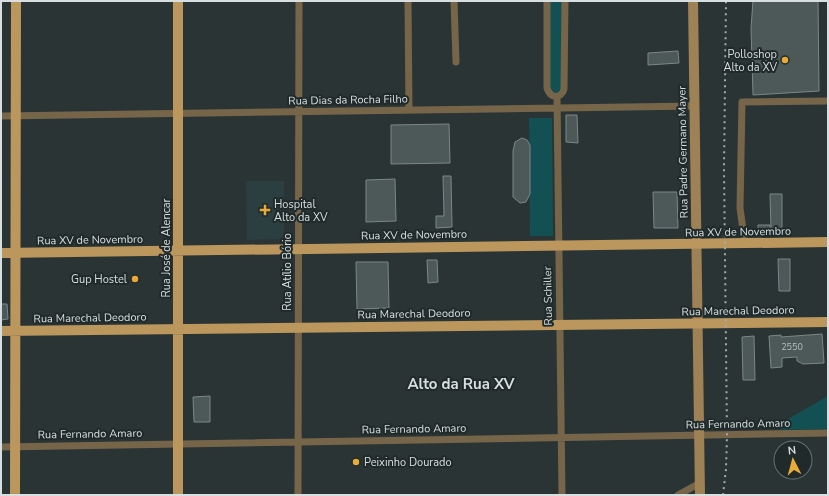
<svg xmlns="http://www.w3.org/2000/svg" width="829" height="496" font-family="'Nunito Sans',sans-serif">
<rect width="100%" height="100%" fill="#2a3435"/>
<!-- built -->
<path fill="#2b3e40" d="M246,181H284V239L247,240Z"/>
<!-- green -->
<path fill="#135054" d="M550,1H562L561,88L559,92L556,94L549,89Z
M529,118H552L553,236H530Z
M828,396V429L780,430L781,423Z"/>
<!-- building -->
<path fill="#4d5959" stroke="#7a8788" d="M753,1H818L819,91L753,95L751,28Z
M678,51L679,63L648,65V53Z
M566,115H577L578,143L566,142Z
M449,124L450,163L391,164V125Z
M522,138L527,140L530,145V194L526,202L520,203L513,197V151L515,142Z
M443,176H451L452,227L436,228V216H444Z
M395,179L396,221L366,222V180Z
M653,192H677L678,228H654Z
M770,194H782V228L771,229Z
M758,225H770V234L758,235Z
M778,259H790V291H779Z
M427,260H437L438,282L428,283Z
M356,262H388L389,308L357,309Z
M1,304H7L8,319L1,320Z
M822,334L824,363L803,364L797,361V357L782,358V367L771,368L769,336L781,335V337Z
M754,336L755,380H743L742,337Z
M210,396V422H194L193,397Z"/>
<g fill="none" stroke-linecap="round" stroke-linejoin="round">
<!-- street -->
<path stroke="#77654a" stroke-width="7" d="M408,1L409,110
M454,1L456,62
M547,1V88C550,98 561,100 564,89L565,1
M557,97L562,495
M1,116L695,106
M745,244L740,208L742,102L828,101
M1,447L828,433
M298,495L299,1
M678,495L700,483"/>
<!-- secondary -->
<path stroke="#9e8155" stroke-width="10" d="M693,1L700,495"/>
<!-- primary -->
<path stroke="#bc975d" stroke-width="10" d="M1,253L828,242
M1,331L828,322
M15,495L16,1
M178,495V1"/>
<!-- rail -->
<path stroke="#a4acad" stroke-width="2" stroke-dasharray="2 4" stroke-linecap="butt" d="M723,495L726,469L727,435L724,168L726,1"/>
</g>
<!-- markers -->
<g fill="#eaaa38" stroke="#202a2b" stroke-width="1.5">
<circle cx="785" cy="60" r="4"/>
<path d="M263 204h4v4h4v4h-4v4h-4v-4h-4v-4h4z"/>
<circle cx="135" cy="279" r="4"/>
<circle cx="356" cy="462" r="4"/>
</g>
<g text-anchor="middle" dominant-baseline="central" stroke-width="4" stroke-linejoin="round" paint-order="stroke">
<!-- number labels -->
<g font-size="9" fill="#b5bebe">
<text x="792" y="347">2550</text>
</g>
<!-- poi labels -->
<g font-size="11" fill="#d8dfe0" stroke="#202a2b" text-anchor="end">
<text x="777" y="54">Polloshop<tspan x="777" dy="13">Alto da XV</tspan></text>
<text x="274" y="204" text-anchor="start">Hospital<tspan x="274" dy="13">Alto da XV</tspan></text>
<text x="127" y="279">Gup Hostel</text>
<text x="364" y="462" text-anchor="start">Peixinho Dourado</text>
</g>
<!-- street labels -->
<g font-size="11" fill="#d8dfe0" stroke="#202a2b">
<text transform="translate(348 100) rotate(-1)">Rua Dias da Rocha Filho</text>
<text transform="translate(683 152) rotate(-91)">Rua Padre Germano Mayer</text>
<text transform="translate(738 232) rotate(-1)">Rua XV de Novembro</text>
<text transform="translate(414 235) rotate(-1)">Rua XV de Novembro</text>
<text transform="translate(90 240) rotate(-1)">Rua XV de Novembro</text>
<text transform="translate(166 248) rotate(-90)">Rua José de Alencar</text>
<text transform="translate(287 272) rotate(-90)">Rua Atílio Bório</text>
<text transform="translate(548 296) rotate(-91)">Rua Schiller</text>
<text transform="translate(738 311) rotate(-1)">Rua Marechal Deodoro</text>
<text transform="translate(414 314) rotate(-1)">Rua Marechal Deodoro</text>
<text transform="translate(90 318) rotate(-1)">Rua Marechal Deodoro</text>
<text transform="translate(738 424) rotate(-1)">Rua Fernando Amaro</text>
<text transform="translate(414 429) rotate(-1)">Rua Fernando Amaro</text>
<text transform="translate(90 434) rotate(-1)">Rua Fernando Amaro</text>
</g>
<!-- district labels -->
<g font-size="15" font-weight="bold" fill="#d8dfe0" stroke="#202a2b">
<text x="461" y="384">Alto da Rua XV</text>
</g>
</g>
<!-- border -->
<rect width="829" height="496" fill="none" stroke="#d8dfe0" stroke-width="4"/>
<!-- north arrow -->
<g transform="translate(793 460) rotate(354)"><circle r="19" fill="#202a2b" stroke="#6a7273"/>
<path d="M0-3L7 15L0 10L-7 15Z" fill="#eaaa38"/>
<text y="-6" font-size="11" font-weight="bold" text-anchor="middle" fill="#d8dfe0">N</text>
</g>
</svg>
